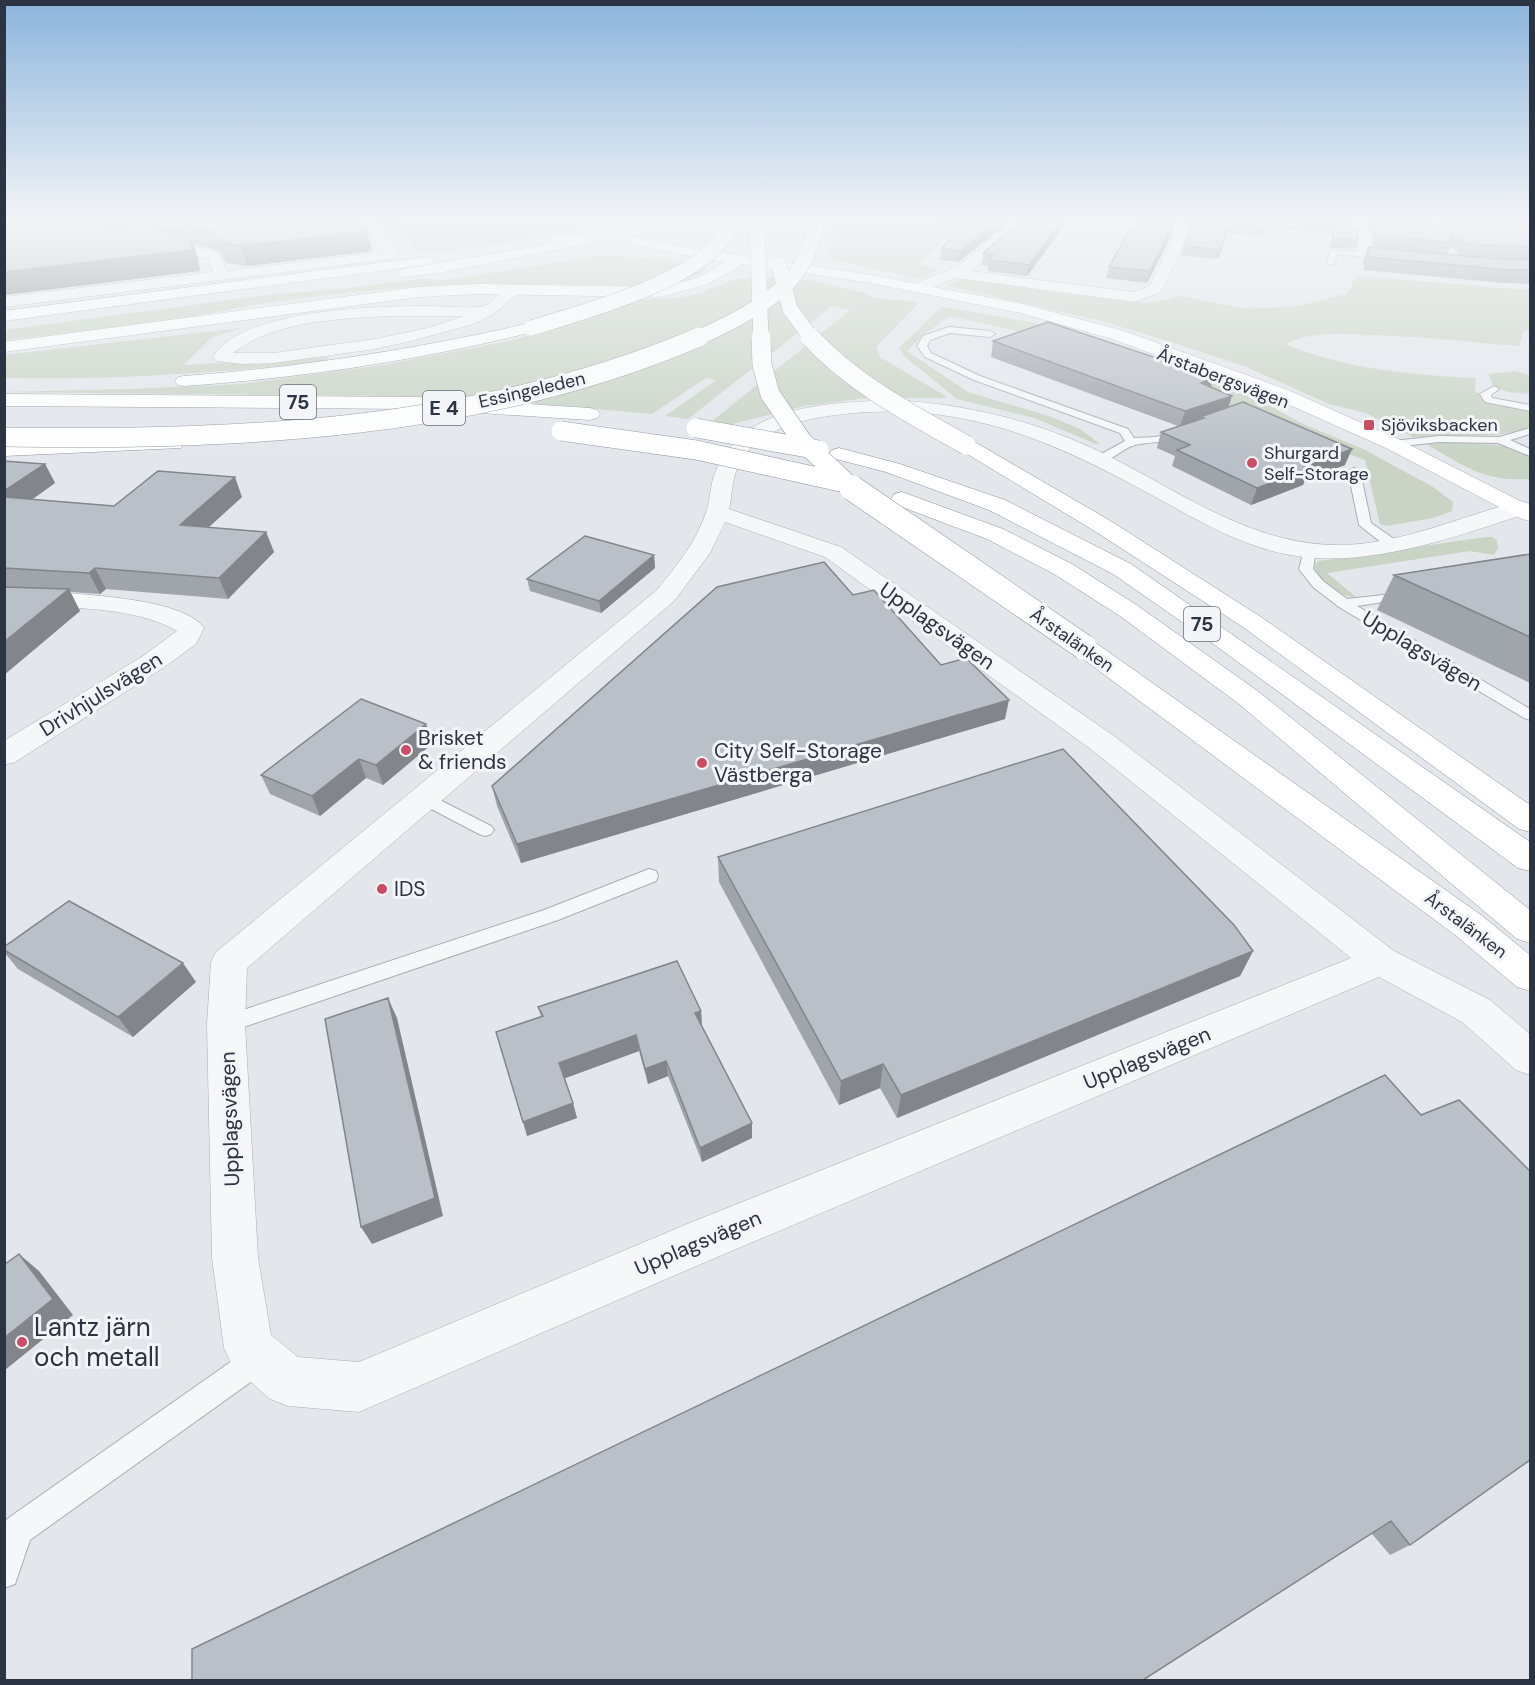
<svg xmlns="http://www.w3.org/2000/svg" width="1535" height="1685" font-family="'DM Sans',sans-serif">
<rect width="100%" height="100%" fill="#e3e6eb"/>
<!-- green -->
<path fill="#c9d4c4" d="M832,221H875L956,230L919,264L938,270L919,279L827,258L836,230Z
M583,227C528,240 475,250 418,252L413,250L402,229Z
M604,255L679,261L707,268C679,300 551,284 508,284C425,284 342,292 260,304C233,308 207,315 180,319C122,328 63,333 5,340L4,330L274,294L331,290L428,278L440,281Z
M1356,276L1530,290V331H1524L1519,346C1471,342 1424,337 1376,335C1347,334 1313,330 1285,344C1345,369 1412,375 1476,378L1475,391L1490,402L1530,411V428L1497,435L1413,437L1366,413L1329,404L1244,366L1177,344L1102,321L948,286L963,278L1071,295L1149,303L1181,296L1241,308L1295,307L1348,293Z
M768,277L811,280L861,292L876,298L916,302L918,304L876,347L880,357L944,395L946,398H867L804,406L732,424L711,422L850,310L832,306L688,419L665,416L716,380L706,378L652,414L461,397L4,392L129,389L241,384L383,365L509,341L584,320L635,300L678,298L700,293L735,279Z
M946,307L1029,322L1109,342L1182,366L1241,390L1301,423L1365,450L1433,487L1453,502L1452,511L1433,518L1386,526L1380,524L1365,460L1260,422L1045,337L949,316L922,336L907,351L968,392L1049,416L1080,429L1099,443L1096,444L1034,418L957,399L904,356L899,348L940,308Z
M241,328L211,338L184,365L329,357L327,361C220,373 112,380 5,378L4,355Z
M1515,371L1530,375V394L1508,392L1494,387L1488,374Z
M1464,442L1507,446L1530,456V479C1483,482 1465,466 1426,444Z
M1486,537H1493L1497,541L1498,548L1494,555L1470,551L1327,573L1356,597C1339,598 1321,581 1314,567L1318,561Z"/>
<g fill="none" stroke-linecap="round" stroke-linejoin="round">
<!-- lane casing -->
<g stroke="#a8adb5" stroke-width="2">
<path id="lane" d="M425,221H448L374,230L370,228Z
M1330,250L1364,252L1368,254L1364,256L1336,255L1335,263L1331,265L1327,263Z
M949,327L990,331L995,334L990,337L950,333L930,340L927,346L931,353L980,376L1128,429L1134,438L1156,437L1181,429L1186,432C1172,444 1152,441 1135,445C1122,448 1110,464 1096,461V457L1125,441L1120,433L974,380L925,357L917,346L923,336Z
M1494,386L1499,389L1491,395L1492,398L1530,405V411L1485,402L1480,394Z
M1530,428V434L1510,440L1530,449V456L1498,443L1439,442L1393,447L1388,444L1393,441L1439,436L1499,437Z
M1354,468L1360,471L1371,523L1397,541L1398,544L1397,547H1387L1359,525L1348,471Z
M1310,546L1316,550L1313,569L1323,581L1347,599L1410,592L1412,595L1410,598L1357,606L1530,709V720L1524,718L1339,607L1313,587L1299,569L1304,550Z
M424,792L491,826L494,830L491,834L485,836L479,834L418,802L415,798L418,794Z
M649,869L656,871L658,876L656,881L558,920L226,1033L219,1030L215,1024L219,1018L544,910Z
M259,1345L269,1349L273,1359L269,1369L30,1540L15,1584L4,1588V1526L7,1519L249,1349Z"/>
</g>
<!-- street casing -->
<g stroke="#a8adb5" stroke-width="1">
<path id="street" d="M363,221H375L398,255L396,258L4,307V297L213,272L208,259L147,242L145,239L152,235L219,253L227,271L382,252Z
M1014,221H1028L995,252L970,271L1133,292L1150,286L1174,234L1167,223L1169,221H1179L1188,234L1161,292L1134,302L956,278L919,292L911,287L914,284L949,270L968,259Z
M1243,221H1462L1530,230V238L1470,229L1360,226L1371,236V251L1416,256L1418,259L1411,263L1359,257L1357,237L1344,226L1249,225Z
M513,285L521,290L518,293L492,315L473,324L411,341L375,349L274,363L242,364L216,361L213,357C240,310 375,306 424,306C443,306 461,308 479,307C493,306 500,289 513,285ZM386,316H464L428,328L375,339L274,353H233C274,321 336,319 386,316Z
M893,400C964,404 1029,419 1094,449C1171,485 1243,542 1331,545C1396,547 1458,517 1520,501L1528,503L1530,507L1528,513C1455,537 1367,569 1290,555C1236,545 1193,517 1146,492C1043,436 956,400 836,415C801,419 752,431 737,469C732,481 732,496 729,509L841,547L1114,736L1394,951L1490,1000L1530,1034V1075L1516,1070L1462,1022L1379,977L708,1261L359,1412L288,1406L270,1399L232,1365L224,1348L212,1258L207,1024L211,962L216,952L657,590C677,565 696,543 706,512C711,498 710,482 717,468C746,403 834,403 893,400ZM725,522L825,557L1092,750L1351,958L692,1222L359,1362L298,1357L271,1335L258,1258L245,1024L247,968L675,600L710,553Z
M4,590C47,593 180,593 204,628L196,644L163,668L15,762L4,765V741L143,656L177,631C131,604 57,608 4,606Z"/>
</g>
<!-- secondary casing -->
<g stroke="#a8adb5" stroke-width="1">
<path id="secondary" d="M657,221H679L678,224L630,235L682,247L865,274L1023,304L1124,331L1288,390L1400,440L1530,506V521L1522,519L1386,448L1274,398L1112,339L1021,313L865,282L743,264L708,284L660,297L476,294L419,297L4,352V342L419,287L476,284L660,287L698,278L726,262L682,255L622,241L607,240L438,273L404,277L397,273L404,269L556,243L550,239L557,235L607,232Z
M426,257L431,258L433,261L431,264L4,321V311Z"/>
</g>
<!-- highway casing -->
<g stroke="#8b94a1" stroke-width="1">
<path id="highway" d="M531,323L537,325L539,328L537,331C421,360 303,378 184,386L178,385L175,381L178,377L184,376C301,367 416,349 531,323Z
M4,394L417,397L590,408L597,410L600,414L597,418L590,420L417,409L4,406Z
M174,438L181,440L184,444L181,448L4,456V444Z
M966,439L973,441L1109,520L1261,617L1530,805V832L1519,829L1243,627L1093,530L959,449L956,445L959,441Z
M839,448L900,464L1005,500L1131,564L1530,842V871L1518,868L1208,640L1113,574L989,510L886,472L832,458L829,454L832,450Z
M902,492L1003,529L1072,564L1138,606L1259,692L1530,910V943L1517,939L1239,704L1120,616L1054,574L987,539L894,504L891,499L894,494Z
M1084,639L1093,641L1481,915L1530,955V991L1517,987L1455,935L1075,653L1071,647L1075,641Z"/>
</g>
<!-- lane -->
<use href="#lane" fill="#f6f7f9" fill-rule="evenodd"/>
<!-- street -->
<use href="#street" fill="#f6f7f9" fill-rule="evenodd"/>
<!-- secondary -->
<use href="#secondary" fill="#fff" fill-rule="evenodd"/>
<!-- highway -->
<use href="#highway" fill="#fff" fill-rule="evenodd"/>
<!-- highway-bridge-far2 casing -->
<g stroke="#8b94a1" stroke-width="16" stroke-linecap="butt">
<path id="highway-bridge-far2" d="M757,221L761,339
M779,265L790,309L812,339
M531,328C586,311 684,285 721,241C726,235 729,227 733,221
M695,339C730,324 781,299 801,266C809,254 812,240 816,227L812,221"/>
</g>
<!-- highway-bridge-far1 casing -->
<g stroke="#8b94a1" stroke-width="20" stroke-linecap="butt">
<path id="highway-bridge-far1" d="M761,337L762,365L770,394L802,441L854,490
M810,337C853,384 911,414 966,445
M696,428L819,450
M561,431L696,450L845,483
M4,437C237,441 482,430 699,337"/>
</g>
<!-- highway-bridge casing -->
<g stroke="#8b94a1" stroke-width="26" stroke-linecap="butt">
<path id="highway-bridge" d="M852,488L1084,647"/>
</g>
<!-- highway-bridge-far2 -->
<use href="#highway-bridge-far2" stroke="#fff" stroke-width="15"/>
<!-- highway-bridge-far1 -->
<use href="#highway-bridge-far1" stroke="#fff" stroke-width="19"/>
<!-- highway-bridge -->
<use href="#highway-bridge" stroke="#fff" stroke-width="25"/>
</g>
<!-- wall -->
<path fill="#a0a5ab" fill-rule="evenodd" d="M4,221H362L372,251L247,266L226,263L220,251L193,244L198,259L200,271L4,295Z
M917,221H1011L958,262L940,260L941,248L965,226Z
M1068,221L1027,276L988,271V266L982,265L983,253Z
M1189,221H1347L1358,240L1355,249L1330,248L1332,234L1267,227L1264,237L1226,233L1219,259L1181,255L1184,246L1189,233L1187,229Z
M1369,221H1432L1437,225L1442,224L1444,221H1486L1494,225L1511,224L1512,221H1530V284L1503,283L1364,270L1363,260L1368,247L1373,248V236L1366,228ZM1450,247L1456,249L1458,256L1447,255ZM1477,257L1518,259H1498Z
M1172,234L1147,283L1106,278L1109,267Z
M993,341L1211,387L1228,407L1345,465L1305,480L1303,485L1251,505L1172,466L1175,456L1157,448L1161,432L1178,426L991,357Z
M4,461L45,464L55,483L32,499L114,506L242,497L209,527L266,532L274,552L228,599L106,589L100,594L70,592L80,611L4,675Z
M1530,554V683L1377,610L1394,575Z
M654,555L655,568L601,613L530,591L527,579Z
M853,595L941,665L1005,719L521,863L497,806L492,786Z
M426,724L432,744L383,785L366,778L320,816L270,794L261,775Z
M718,857L1253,951L1240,976L897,1118L880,1088L839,1105L719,882Z
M4,947L196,982L133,1037L18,969L4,952Z
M538,1007L701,1011L702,1026L752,1138L702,1162L668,1076L648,1084L639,1051L565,1078L577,1118L527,1136L541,1017Z
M1385,1075L1410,1545L1390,1555L1372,1534Z"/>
<!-- shaded-wall -->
<path fill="#82868b" d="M118,221H143L148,232L124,236Z
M379,221H408L380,224Z
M999,221H1011L958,262L960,251Z
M1062,221H1068L1027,276L1029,265Z
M1174,223L1172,234L1147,283L1150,271Z
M367,231L372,251L247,266L241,246Z
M191,238L198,259L200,271L4,295V272Z
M1214,377L1209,393L1201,383Z
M1232,396L1227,412L1200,417L1199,421L1180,427L1185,411Z
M1352,449L1345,465L1305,480L1303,485L1251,505L1257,488L1305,467Z
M45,464L55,483L8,517L4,510V491Z
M235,477L242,497L189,545L180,525Z
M266,532L274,552L228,599L219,578Z
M654,555L655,568L601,613L599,601Z
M95,568L106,589L100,594L89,573Z
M69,589L80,611L4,675V642Z
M1009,700L1005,719L521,863L517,844Z
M426,724L432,744L383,785L376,765Z
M359,759L366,778L320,816L312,796Z
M1253,951L1240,976L897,1118L901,1095Z
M183,963L196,982L133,1037L118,1017Z
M388,998L397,1018L443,1216L372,1244L361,1227Z
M701,1011L702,1027L695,1013Z
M636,1035L639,1051L563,1079L559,1063Z
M666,1061L668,1076L648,1084L645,1069Z
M883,1064L880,1088L839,1105L841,1081Z
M573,1103L577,1118L527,1136L523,1122Z
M752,1123V1138L702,1162L700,1148Z
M19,1254L39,1271L73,1315L5,1370L4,1338Z"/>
<!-- building -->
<path fill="#bac0c7" stroke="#82868b" stroke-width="1.5" d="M174,221H362L367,231L241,246L219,242L213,231Z
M970,221H999L960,251L941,248Z
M1021,221H1062L1029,265L989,260L994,255L983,253Z
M1134,221H1173L1174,223L1150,271L1109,267Z
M1189,221H1268L1267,228L1228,224L1221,250L1184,246L1192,226Z
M1289,221H1347L1358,229V240L1333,239L1335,226Z
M1375,221H1432L1437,225L1445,224V221H1486L1492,222L1494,225L1498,222L1530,226V247L1464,244L1461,236L1454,234L1451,235L1452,243L1378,235V224Z
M4,224L116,228L139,224L191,238L192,250L4,272Z
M1368,247L1498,259H1530V270H1509L1368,257Z
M1048,322L1214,377L1201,383L1232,396L1185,411L993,341Z
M1243,402L1352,449L1305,467L1310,469L1257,488L1177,450L1190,445L1161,432L1204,418L1200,417Z
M4,461L45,464L4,491Z
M158,471L235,477L180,525L266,532L219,578L95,568L89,573L4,568V497L114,506Z
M585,536L654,555L599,601L527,579Z
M1530,554V637L1394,575Z
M824,562L853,595L874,590L941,665L966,658L1009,700L517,844L492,786L717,587Z
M4,587L69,589L4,642Z
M361,699L426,724L376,765L359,759L312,796L261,775Z
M1063,749L1234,925L1253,951L901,1095L883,1064L841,1081L718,857Z
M69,901L183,963L118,1017L4,950V947Z
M677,961L701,1011L695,1013L752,1123L700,1148L666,1061L645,1069L636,1035L559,1063L573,1103L523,1122L496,1032L543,1016L538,1007Z
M388,998L435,1198L361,1227L325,1019Z
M1385,1075L1421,1115L1459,1100L1530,1171V1460L1410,1545L1391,1521L1143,1680H192V1649Z
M19,1254L53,1299L4,1338V1265Z"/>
<!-- sky -->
<linearGradient id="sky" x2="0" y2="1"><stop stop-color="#8bb4dc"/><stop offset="0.48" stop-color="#f2f4f6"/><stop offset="1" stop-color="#f2f4f6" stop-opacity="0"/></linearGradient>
<rect width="1535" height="457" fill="url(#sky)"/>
<!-- markers -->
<g fill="#ca4d64" stroke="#f3f5f8" stroke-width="2">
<rect x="1363" y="419" width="12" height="12" rx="3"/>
<circle cx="1252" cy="463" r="6"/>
<circle cx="406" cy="750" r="6"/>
<circle cx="702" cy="763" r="6"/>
<circle cx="382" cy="889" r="6"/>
<circle cx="22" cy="1342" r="6"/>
</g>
<g text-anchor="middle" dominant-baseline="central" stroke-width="6" stroke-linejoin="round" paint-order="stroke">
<!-- far-street labels -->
<g font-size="18" fill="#2b3442" stroke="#f3f5f8">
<text transform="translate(1223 378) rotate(21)">Årstabergsvägen</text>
<text transform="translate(532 390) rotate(-13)">Essingeleden</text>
<text transform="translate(1072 640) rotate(35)">Årstalänken</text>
<text transform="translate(1466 925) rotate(37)">Årstalänken</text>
</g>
<!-- far-poi labels -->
<g font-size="18" fill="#2b3442" stroke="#f3f5f8" text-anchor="start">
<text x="1381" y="425">Sjöviksbacken</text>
<text x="1264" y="453">Shurgard<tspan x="1264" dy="21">Self-Storage</tspan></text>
</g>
<!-- shield labels -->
<g fill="#f3f5f8" stroke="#676e79" stroke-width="1.5">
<rect x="280" y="385" width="36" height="34" rx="4.5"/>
<rect x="423" y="391" width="42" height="34" rx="4.5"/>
<rect x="1184" y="607" width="36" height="34" rx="4.5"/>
</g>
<g font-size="20" font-weight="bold" fill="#2b3442">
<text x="298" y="402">75</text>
<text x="444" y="408">E 4</text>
<text x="1202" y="624">75</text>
</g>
<!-- street labels -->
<g font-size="21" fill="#2b3442" stroke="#f3f5f8">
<text transform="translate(937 626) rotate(35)">Upplagsvägen</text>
<text transform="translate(1422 651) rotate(31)">Upplagsvägen</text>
<text transform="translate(101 694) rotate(-32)">Drivhjulsvägen</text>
<text transform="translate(1147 1058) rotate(-22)">Upplagsvägen</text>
<text transform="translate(230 1119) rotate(-92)">Upplagsvägen</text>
<text transform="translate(698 1243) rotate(-23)">Upplagsvägen</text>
</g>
<!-- poi labels -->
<g font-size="21" fill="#2b3442" stroke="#f3f5f8" text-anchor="start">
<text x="418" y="738">Brisket<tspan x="418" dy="24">&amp; friends</tspan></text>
<text x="714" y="751">City Self-Storage<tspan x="714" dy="24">Västberga</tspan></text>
<text x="394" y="889">IDS</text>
</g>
<!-- near-poi labels -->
<g font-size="26" fill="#2b3442" stroke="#f3f5f8" text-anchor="start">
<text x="34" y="1327">Lantz järn<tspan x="34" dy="30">och metall</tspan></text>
</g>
</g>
<!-- border -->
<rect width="1535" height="1685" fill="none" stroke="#2b3442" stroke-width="12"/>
</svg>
